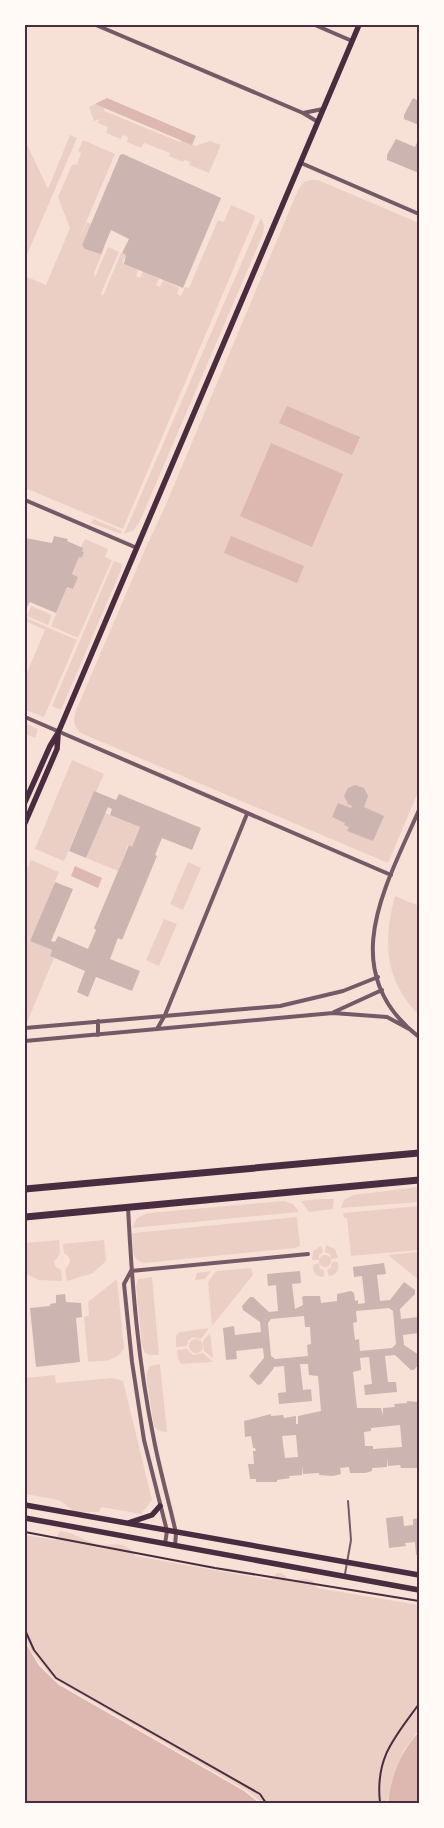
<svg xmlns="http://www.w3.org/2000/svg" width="444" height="1828" font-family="'Golos Text',sans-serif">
<rect width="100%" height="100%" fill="#f7e1d7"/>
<!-- green -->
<path fill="#ebcfc5" d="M95,104L104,108V111L180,142L181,140L196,146L210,141L221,145L209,173L189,165L190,162L184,160L183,162L169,156L170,153L144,143L141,148L127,142L128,137L123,135L121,139L106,133L108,127L98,123L100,119L94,121L89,107Z
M70,135L77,138L25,259V140L48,189Z
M83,140L115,154L78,241L87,222L91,224L82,245L85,249L98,253L105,246L94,273L95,277L108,247L119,252L101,293L103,296L121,253L126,255L122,262L124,264L138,270L136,276L140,278L143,271L159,279L156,285L160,287L163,280L179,288L177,294L181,296L185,287L189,288L218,220L224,222L231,205L254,215L255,218L123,529L25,488V276L46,285L70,228L58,197L72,165L77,164L81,153L78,151Z
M310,180H318L419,223V790L388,863L83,734C74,729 73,721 75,713L146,547L164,509L298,190L304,182Z
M261,218L264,226L263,234L140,521L134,530L124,534Z
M93,519L122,531L121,534L91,523Z
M85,539L108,549L105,557L112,560L78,638L51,626L67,587L73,589L78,577L72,574L79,557L82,558L84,553L81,547Z
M114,561L122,564L121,570L61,710L52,706Z
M31,606L52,615L48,625L27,616Z
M26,618L77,640L44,717L25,710V677L45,630L25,621Z
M25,723L38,729L35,738L25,734Z
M72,760L104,774L96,792L94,791L64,861L35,849Z
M105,813L140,827L132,847L128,845L118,871L86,858Z
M31,860L59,872L30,941L52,950L50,956L54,958L25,1027V873Z
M188,862L201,868L183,910L170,904Z
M395,896L419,906V1015C384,980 383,941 395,896Z
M164,919L177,924L159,966L146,960Z
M419,1187V1202L341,1208L344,1200L353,1195Z
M320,1199H334L333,1209L309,1212L301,1201Z
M283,1201L293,1204L299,1212L132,1228L137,1218L148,1213Z
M419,1206V1250L351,1256L347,1218H344L343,1213Z
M297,1217L300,1246L295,1248L144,1263C130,1260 133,1245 132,1234L134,1233Z
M59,1240L60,1254L54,1262L56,1267L61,1270L62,1281L38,1280L25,1273V1243Z
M104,1240L106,1261L93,1273L67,1281L65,1270L70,1262L69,1257L64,1253L63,1244Z
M326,1245L335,1249L338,1258L331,1259L330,1254L325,1252Z
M321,1246L323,1252L319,1255V1260H312L313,1251Z
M419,1252V1280L388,1255Z
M319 1261a6 6 0 1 1 12 0a6 6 0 1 1-12 0Z
M332,1262H338C339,1270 337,1275 329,1276L327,1270L331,1268Z
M319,1263L320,1269L324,1270V1277C316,1277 313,1273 313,1265Z
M251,1268L253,1275L212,1326L208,1282L216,1271Z
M211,1271L205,1279L195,1280L197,1273Z
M152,1277L159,1355H150L145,1353L142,1346L136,1286L138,1279Z
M117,1279L124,1348C117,1362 103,1361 88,1362L84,1317L89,1315L88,1302Z
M209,1328L201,1339L193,1337L188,1341L187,1346L176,1347V1336L180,1332Z
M210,1333L213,1358L204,1351L203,1341Z
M189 1346a7 7 0 1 1 14 0a7 7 0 1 1-14 0Z
M187,1349L193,1355L203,1353L213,1362L181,1364L178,1359L177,1350Z
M160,1364L167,1432L159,1431L154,1426L146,1375L150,1366Z
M55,1375L56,1383L112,1378L123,1381L152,1500L141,1514L101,1507L99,1512H75L59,1500L25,1494V1378Z
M60,1531C75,1532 89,1545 105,1545C112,1545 117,1543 124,1546C130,1548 133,1551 135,1556L271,1580L277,1573H282L291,1582L303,1579L312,1580L317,1588L419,1605V1730L404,1750L386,1803H262L249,1792L54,1679L31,1651L25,1636V1535L55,1540Z"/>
<!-- water -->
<path fill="#dcb8b0" d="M107,98L196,136L192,145L95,104Z
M287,406L360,437L352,455L279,423Z
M271,443L343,474L312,547L240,516Z
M231,536L304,566L297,583L224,553Z
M75,866L102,878L98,888L71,876Z
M25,1642L39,1666L59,1685L244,1791L259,1803H25Z
M419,1732V1803H388C391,1777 401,1751 419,1732Z"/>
<!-- building -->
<path fill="#ccb4b1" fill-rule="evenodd" d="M413,98L419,101V125L404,119V115Z
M419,138V173L387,160V155L396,139L415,147Z
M123,154L221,198L183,288L124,264L126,255L122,253L129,239L111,230L101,254L85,249L82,245L120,155Z
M54,536L68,539L67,541L83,548L82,551L84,552L82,558L79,557L72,574L78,577L73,589L67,587L56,613L30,602L27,607L25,606V538L52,543Z
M355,785L364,788L368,796L364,807L384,816L373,841L347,831L349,827L344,825L345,823L332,817L338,803L351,808L352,806L348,804L344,796L348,788Z
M94,791L116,800L119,794L201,828L192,850L162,838L155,855L157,856L122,940L118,938L110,959L140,971L132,991L96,977L88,997L77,992L85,971L50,956L52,950L30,941L55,882L73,889L51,941L55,942L58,936L88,949L96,930L94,928L129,845L132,847L140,827L110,815L112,809L108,807L86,858L69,851Z
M384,1263L386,1274L377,1275L380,1301L390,1300L404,1282L415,1290V1294L400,1309L401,1319L419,1317V1333L403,1335L404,1345L419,1355V1364L414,1370H411L395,1355L385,1356L388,1382H396L397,1392L365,1395L364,1385L372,1384L369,1357L360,1358L361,1370L353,1372L357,1408H381L383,1416V1408L395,1407L394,1404L407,1403V1401L419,1402V1468H401L400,1465L388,1466L387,1458V1467L372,1468V1471L365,1473H350L349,1467L340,1468L341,1474L333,1476L319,1475V1473L303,1474L302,1466V1475L289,1476L290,1478L277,1480V1482H256V1479H250L248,1464H254L253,1451H256L255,1448H253L251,1436L245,1437L244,1421L271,1414V1416L283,1415L284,1418L296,1416V1424H298V1416L321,1411L318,1376L309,1375L308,1364H300L303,1390L311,1389L312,1401L279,1404L278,1393L286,1392L284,1366L273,1367L274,1368L261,1384L258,1385L249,1376L264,1358L263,1348L236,1351L237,1359L226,1360L223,1328L234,1326L235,1335L261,1332L260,1322L243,1310L242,1306L250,1297H253L269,1312L278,1311L276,1285L268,1286L267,1274L300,1271L301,1283L292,1284L295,1309L303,1305L302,1297L304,1296H320L321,1303L337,1301V1294L351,1291L354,1293L355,1301L358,1300V1304L365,1303L362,1276L354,1277L353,1267ZM389,1308L393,1311L396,1344L392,1348L360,1351L359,1339L355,1340L353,1323L357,1322L356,1311ZM304,1316L305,1327H310L311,1344L307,1345L308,1356L275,1359L271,1356L268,1323L271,1319ZM400,1425L402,1447L373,1449V1446H365L364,1432L371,1431V1428ZM296,1435L298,1457L285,1458L282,1436Z
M65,1294L66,1302L81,1303L82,1317L76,1318L80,1362L36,1367L30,1308L50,1306V1304L56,1303V1295Z
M403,1516L404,1526L413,1525V1519L419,1518V1555H416L415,1542L405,1543L406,1546L389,1548L386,1518Z"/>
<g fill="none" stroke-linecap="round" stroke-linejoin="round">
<!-- path -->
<path stroke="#4a2c40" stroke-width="2" d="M25,1532L215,1568L419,1601
M25,1630L34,1650L56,1678L260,1794L266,1803
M380,1803C375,1758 394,1738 419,1704"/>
<!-- service -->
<path stroke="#755966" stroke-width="2" d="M345,1574L351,1540L348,1501"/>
<!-- minor -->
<path stroke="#755966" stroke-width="4" d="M96,25L303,113L318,122
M315,25L352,41
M303,113L323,109
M301,163L419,214
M25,500L137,548
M25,717L391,875
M419,810C386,886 334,971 419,1037
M334,1012L382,990
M98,1021V1035
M25,1028L280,1006L343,991L378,977
M157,1029L165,1015L247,814
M25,1041L333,1013L387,1017L411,1030
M128,1207C132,1285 138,1363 154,1440C160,1471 169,1502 176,1533L175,1546
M131,1271L124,1284L132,1362L144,1440L167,1531L165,1544
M131,1271L308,1254"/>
<!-- secondary -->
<path stroke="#4a2c40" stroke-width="5.5" d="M25,802L50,746L58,733L359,25
M25,823L57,749L58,735
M25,1505L419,1575
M25,1518L419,1590
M128,1523L152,1515L160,1506"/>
<!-- trunk -->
<path stroke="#4a2c40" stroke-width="7" d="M25,1189L419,1153
M25,1217L419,1180"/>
</g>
<!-- border -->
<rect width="444" height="1828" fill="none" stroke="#fffaf5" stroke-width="52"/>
<rect x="26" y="26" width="392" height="1776" fill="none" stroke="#4a2c40" stroke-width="2"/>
</svg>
